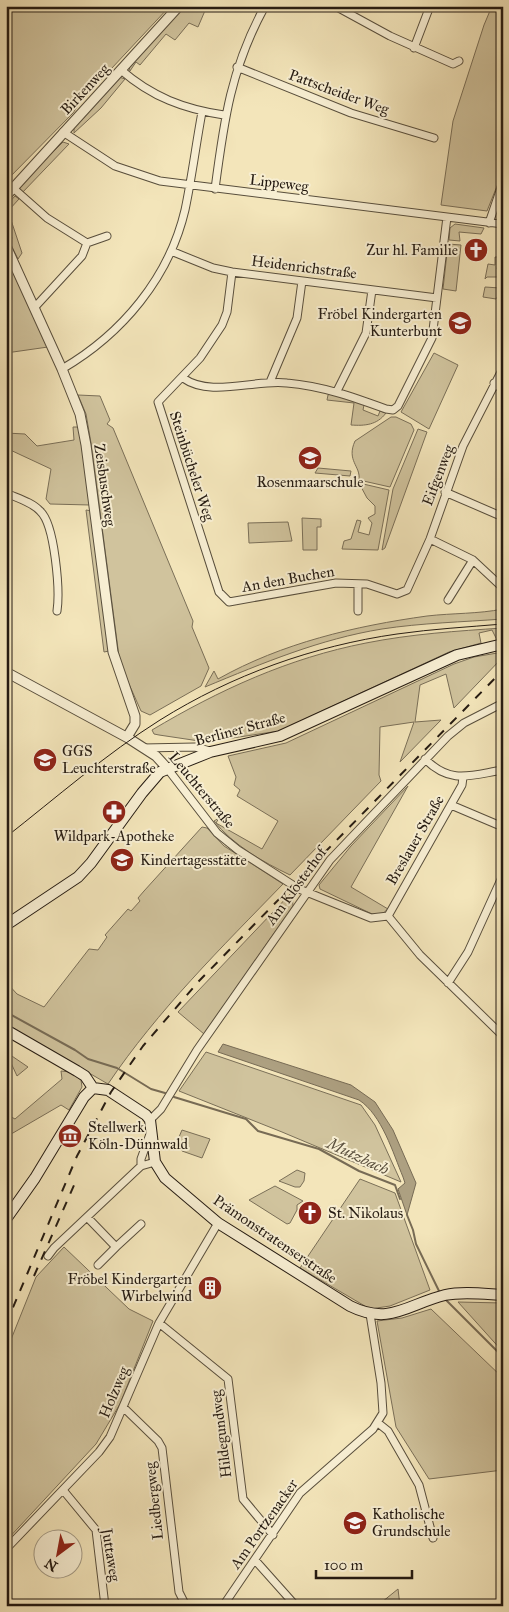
<svg xmlns="http://www.w3.org/2000/svg" width="509" height="1612" font-family="'IM FELL Great Primer',serif">
<rect width="100%" height="100%" fill="#f3e5ba"/>
<filter id="stains"><feTurbulence type="fractalNoise" baseFrequency=".004" numOctaves="4"/><feColorMatrix values="0 0 0 0 .2 0 0 0 0 .09 0 0 0 0 .02 0 0 0 .5 -.17"/></filter>
<radialGradient id="worn" r=".72"><stop offset=".6" stop-color="#630" stop-opacity="0"/><stop offset="1" stop-color="#630" stop-opacity=".3"/></radialGradient>
<!-- green -->
<path fill="#d0c39d" stroke="#7a6f58" d="M6,6H170L82,100L73,113L6,181Z
M183,6H207L198,27L189,23L175,40L166,34L140,65L136,62L130,71L129,66Z
M492,6H503V171L487,211L441,205L453,121L484,25Z
M119,77L125,79L101,108L74,133V128Z
M63,142L69,144L21,194L18,187Z
M15,196L19,199L8,211L22,253L18,259L10,243L12,238L6,223V206Z
M455,224L484,228L481,234L459,232L460,241L449,240L450,228Z
M448,244L461,245L456,291L443,289Z
M6,256L48,347L6,353Z
M495,257H499L497,269L503,270V287L496,299L483,297L485,287L500,288L501,277H487L485,279L488,264L495,265Z
M434,353L458,365L429,429L401,412Z
M332,393L364,405L363,410L378,416L380,411L386,413C377,425 365,426 351,425L354,403L327,400L328,395Z
M78,395L100,396L110,420L107,424L113,428L193,621L192,627L209,668L201,686L150,715L141,711L120,664L91,443L86,414Z
M391,417H396L411,424L414,430L390,487L359,480C361,466 346,461 355,441Z
M73,427H79L90,505L50,504L46,499L51,469L6,448V433L25,434L37,446L74,440Z
M418,429L427,432L385,548L382,550L393,489Z
M318,468L351,471L350,476L315,473Z
M359,483L389,490L378,550L342,549L344,541L351,539L357,520L361,521L358,532L369,535L372,523L368,518L375,514V506L367,498Z
M86,510L92,511L109,651L104,652Z
M302,518L321,519V527H317V550H303Z
M288,522L292,541L249,543L248,523Z
M503,609V619C463,622 421,623 382,629C320,639 263,663 205,687L214,671L218,679C282,643 355,626 427,616C453,613 478,614 503,609Z
M503,628V639L497,640L492,630L479,633L481,643L449,652L279,731L206,742L159,735L154,734L152,730C219,690 289,658 366,643C411,634 457,631 503,628Z
M503,652V657L454,708L446,674L420,685L415,722L441,720L400,762L414,722L380,727L379,775L381,781L290,875C263,862 233,845 214,821L219,818L216,823L262,849L278,821L237,796L240,790L234,785L236,777L228,756L286,743L454,664L474,657Z
M408,786L351,887L388,909L382,914H372L320,889L319,885L351,846Z
M202,827L207,828L224,846L283,884C221,948 158,1010 108,1084L6,1025V982L17,994L44,1007L89,949L98,950L107,937L105,935L128,909L131,911L140,901L138,898L144,891Z
M292,892L293,906L204,1034L178,1012Z
M6,1052L28,1067L17,1076Z
M206,1052L361,1105L375,1125L401,1182L282,1132L179,1091Z
M61,1071L70,1072L81,1080L82,1087L69,1110L61,1105L6,1137V1114L15,1119L62,1079Z
M182,1130L210,1139L202,1158L182,1151L179,1137Z
M297,1170L305,1173L304,1181L300,1187H295L279,1181Z
M360,1179L395,1193L430,1290L390,1306L370,1309L300,1268Z
M275,1186L303,1201L297,1205V1210L290,1223L287,1224L249,1200Z
M64,1247L129,1309L153,1321L120,1404L96,1444L6,1541V1352L36,1277Z
M458,1302L503,1303V1352Z
M431,1309L503,1378V1470L429,1479L396,1427L377,1321L402,1318Z
M398,1589L400,1606H377Z"/>
<!-- water -->
<path fill="#ada081" stroke="#776b55" d="M223,1044L351,1085L375,1102L393,1130L416,1183L407,1215L398,1189L405,1183L403,1177C393,1153 382,1115 359,1100L218,1052Z"/>
<g fill="none" stroke-linecap="round" stroke-linejoin="round">
<!-- stream -->
<path stroke="#776b55" stroke-width="2" d="M6,1012L75,1050L88,1059L117,1068L151,1089L165,1093
M174,1097L246,1119L258,1131L319,1149L359,1171L395,1185L400,1199
M407,1215L413,1230L416,1244L440,1293
M445,1299L503,1357"/>
<!-- minor casing -->
<g stroke="#584e3c" stroke-width="9">
<path id="minor" d="M335,6L390,36L453,64L459,61
M414,48L430,6
M237,67L351,113L434,138
M121,70C152,97 184,109 224,115
M63,132L115,166L160,181L503,224
M12,187L47,218L87,243
M215,189C224,120 231,68 265,6
M489,223L503,182
M171,251L213,268L232,272L437,298
M232,272L227,312L222,325L200,358L158,402L219,592L229,602L336,583L367,584L397,594L407,590L430,539L463,446L503,368
M35,307L82,256L87,243L107,236
M62,369C122,334 169,278 185,210C192,177 196,144 202,112
M183,378C211,398 254,379 287,383C322,386 353,397 386,409L393,410L398,406L432,338L447,217
M270,382L297,318L302,281
M494,383L503,390
M337,391L366,333L372,290
M445,492L503,517
M6,493C17,498 32,502 40,511C55,524 60,591 57,611
M6,502L8,494
M430,539L473,560L503,588
M448,600L473,560
M358,611V584
M143,748L195,747L210,751
M425,759C451,785 471,775 503,770
M167,768L217,833L238,850L299,889L371,918L388,916
M451,805L503,827
M388,916L420,955L503,1036
M388,916L462,785L463,777
M448,983L468,952L503,875
M150,1120L161,1109L197,1050L330,860L448,736L464,723L503,703
M141,1166V1159L150,1134
M87,1217L116,1247L141,1224
M48,1256L54,1248L141,1166L155,1162
M98,1265L116,1247
M159,1323L228,1379L243,1499L273,1535
M123,1407L158,1441L162,1448L179,1592L186,1606
M378,1423L388,1431L419,1485L433,1538
M63,1490L96,1530L105,1606
M6,1549L99,1452L110,1437L159,1323L218,1223
M255,1560L296,1606
M223,1606L300,1493L373,1429L383,1413L381,1383L370,1314"/>
</g>
<!-- tertiary casing -->
<g stroke="#584e3c" stroke-width="11">
<path id="tertiary" d="M6,196L179,6
M6,246L62,369L80,414L86,445L113,652L135,716V724L127,737
M6,672L128,738L156,756L167,768"/>
</g>
<!-- secondary casing -->
<g stroke="#251b12" stroke-width="12">
<path id="secondary" d="M6,925L78,877L91,863L142,793L160,772L210,752L280,736L457,655L503,644
M6,1030L77,1071L85,1076L93,1088
M93,1088L108,1090L146,1115L150,1120L155,1162L165,1178L218,1223L350,1306C390,1326 408,1304 445,1295C463,1291 485,1294 503,1295
M6,1219L35,1178L84,1097L93,1088"/>
</g>
<!-- minor -->
<use href="#minor" stroke="#f7eed2" stroke-width="7"/>
<!-- tertiary -->
<use href="#tertiary" stroke="#f7eed2" stroke-width="9"/>
<!-- secondary -->
<use href="#secondary" stroke="#f7eed2" stroke-width="10"/>
<!-- tram -->
<path stroke="#251b12" stroke-width="1" d="M6,837C57,797 106,754 160,720C232,675 313,646 397,634C432,629 468,627 503,624"/>
<!-- rail -->
<path stroke="#251b12" stroke-width="2" stroke-dasharray="9 9" stroke-linecap="butt" d="M34,1276L75,1183
M6,1324L77,1156L111,1092L143,1046L199,981L503,670"/>
</g>
<!-- icons -->
<defs>
<g id="church-disc" transform="scale(1.25)"><circle r="9.5" fill="#8f2418" stroke="#f7eed2"/><path d="M-1.2-6h2.4v3.5h3.3v2.4h-3.3V6h-2.4V-.1h-3.3v-2.4h3.3Z" fill="#fff"/></g>
<g id="school-disc" transform="scale(1.25)"><circle r="9.5" fill="#8f2418" stroke="#f7eed2"/><path d="M0-5L7-2L0 1L-7-2ZM-4 1L0 2.5L4 1V4Q0 6-4 4Z" fill="#fff"/></g>
<g id="pharmacy-disc" transform="scale(1.25)"><circle r="9.5" fill="#8f2418" stroke="#f7eed2"/><path d="M-2-6h4v4h4v4h-4v4h-4v-4h-4v-4h4Z" fill="#fff"/></g>
<g id="museum-disc" transform="scale(1.25)"><circle r="9.5" fill="#8f2418" stroke="#f7eed2"/><path d="M0-6L6-3V-2H-6V-3ZM-5-1h2V3h-2ZM-1-1h2V3h-2ZM3-1h2V3H3ZM-6 4H6V6H-6Z" fill="#fff"/></g>
<g id="building-disc" transform="scale(1.25)"><circle r="9.5" fill="#8f2418" stroke="#f7eed2"/><path d="M-4-6H4V6H1V3H-1V6H-4ZM-2.5-4.3h1.7v1.8h-1.7ZM.8-4.3h1.7v1.8H.8ZM-2.5-1h1.7V.8h-1.7ZM.8-1h1.7V.8H.8Z" fill="#fff"/></g>
</defs>
<g fill-rule="evenodd">
<use href="#church-disc" x="476" y="250"/>
<use href="#school-disc" x="460" y="323"/>
<use href="#school-disc" x="310" y="458"/>
<use href="#school-disc" x="45" y="760"/>
<use href="#pharmacy-disc" x="114" y="812"/>
<use href="#school-disc" x="122" y="860"/>
<use href="#museum-disc" x="70" y="1136"/>
<use href="#church-disc" x="310" y="1213"/>
<use href="#building-disc" x="210" y="1288"/>
<use href="#school-disc" x="355" y="1523"/>
</g>
<g text-anchor="middle" dominant-baseline="central" stroke-width="4" stroke-linejoin="round" paint-order="stroke">
<!-- street labels -->
<g font-size="15" fill="#251b12" stroke="#f7eed2">
<text transform="translate(85 89) rotate(-47)">Birkenweg</text>
<text transform="translate(339 92) rotate(20)">Pattscheider Weg</text>
<text transform="translate(279 183) rotate(7)">Lippeweg</text>
<text transform="translate(304 267) rotate(7)">Heidenrichstraße</text>
<text transform="translate(192 466) rotate(72)">Steinbücheler Weg</text>
<text transform="translate(438 475) rotate(-69)">Eifgenweg</text>
<text transform="translate(105 485) rotate(82)">Zeisbuschweg</text>
<text transform="translate(288 579) rotate(-10)">An den Buchen</text>
<text transform="translate(240 729) rotate(-15)">Berliner Straße</text>
<text transform="translate(202 790) rotate(50)">Leuchterstraße</text>
<text transform="translate(415 840) rotate(-60)">Breslauer Straße</text>
<text transform="translate(296 886) rotate(-54)">Am Klosterhof</text>
<text transform="translate(275 1239) rotate(34)">Prämonstratenserstraße</text>
<text transform="translate(114 1392) rotate(-67)">Holzweg</text>
<text transform="translate(221 1434) rotate(-97)">Hildegundweg</text>
<text transform="translate(154 1501) rotate(-96)">Liedbergweg</text>
<text transform="translate(264 1524) rotate(-55)">Am Portzenacker</text>
<text transform="translate(111 1555) rotate(81)">Juttaweg</text>
</g>
<!-- poi labels -->
<g font-size="15" fill="#251b12" stroke="#f7eed2" text-anchor="start">
<text x="458" y="250" text-anchor="end">Zur hl. Familie</text>
<text x="442" y="314" text-anchor="end">Fröbel Kindergarten<tspan x="442" dy="17">Kunterbunt</tspan></text>
<text x="310" y="482" text-anchor="middle">Rosenmaarschule</text>
<text x="62" y="751">GGS<tspan x="62" dy="17">Leuchterstraße</tspan></text>
<text x="114" y="836" text-anchor="middle">Wildpark-Apotheke</text>
<text x="140" y="860">Kindertagesstätte</text>
<text x="88" y="1127">Stellwerk<tspan x="88" dy="17">Köln-Dünnwald</tspan></text>
<text x="328" y="1213">St. Nikolaus</text>
<text x="192" y="1279" text-anchor="end">Fröbel Kindergarten<tspan x="192" dy="17">Wirbelwind</tspan></text>
<text x="372" y="1514">Katholische<tspan x="372" dy="17">Grundschule</tspan></text>
</g>
<!-- water labels -->
<g font-size="16" font-style="italic" fill="#5b503e" stroke="#f7eed2">
<text transform="translate(358 1156) rotate(25)">Mutzbach</text>
</g>
</g>
<!-- margin -->
<rect width="509" height="1612" fill="none" stroke="#f3e5ba" stroke-width="25"/>
<rect x="8" y="8" width="494" height="1597" fill="none" stroke="#251b12" stroke-width="2.5"/>
<rect x="12" y="12" width="484" height="1587" fill="none" stroke="#251b12"/>
<!-- north arrow -->
<g transform="translate(58 1554) rotate(212)"><circle r="24" fill="#f7eed2" stroke="#a39a85"/>
<path d="M0-4L9 19L0 12L-9 19Z" fill="#8f2418"/>
<text y="-8" font-size="14" font-weight="bold" text-anchor="middle" fill="#251b12">N</text>
</g>
<!-- scale -->
<path d="M316 1570v8h96v-8" fill="none" stroke="#251b12" stroke-width="2.5"/>
<text x="324" y="1570" font-size="15" fill="#251b12" stroke="#f7eed2" stroke-width="4" paint-order="stroke">100 m</text>
<rect width="100%" height="100%" filter="url(#stains)"/>
<rect width="100%" height="100%" fill="url(#worn)"/>
</svg>
